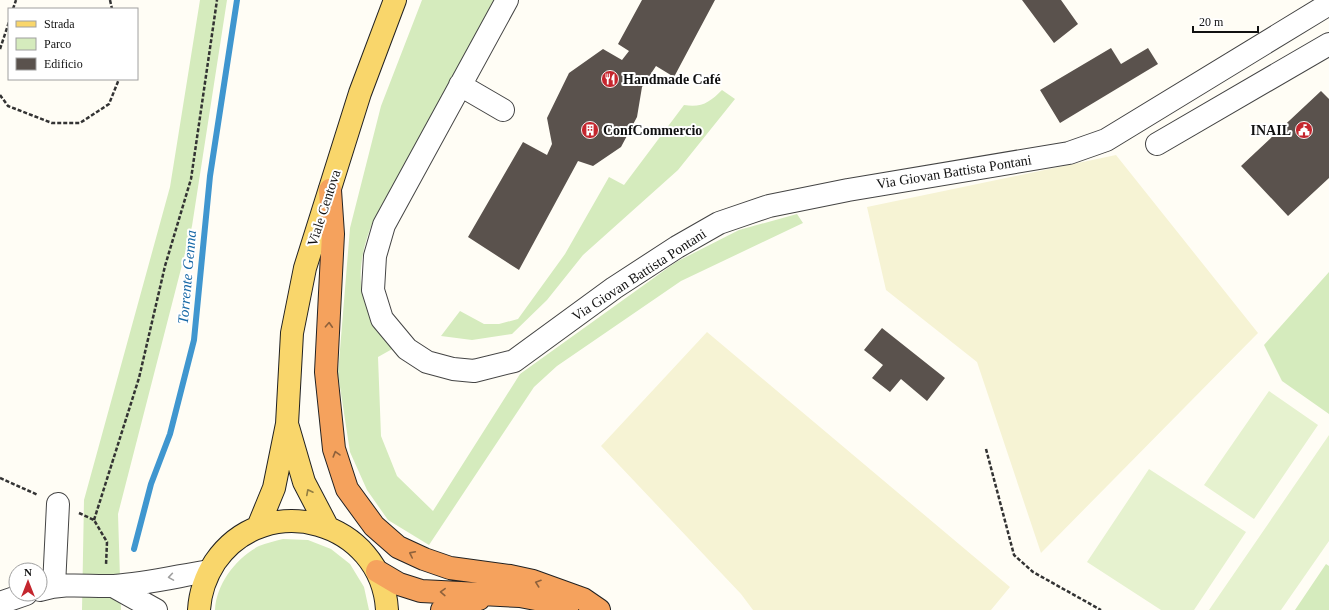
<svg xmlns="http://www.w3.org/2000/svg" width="1329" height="610" font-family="Georgia,serif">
<rect width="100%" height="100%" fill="#fffdf5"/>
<!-- farmland -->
<path fill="#f6f3d4" d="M1116,155L1258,333L1041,553L977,362L886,290L867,207Z
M707,332L1010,587L991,610H753L741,594L601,446Z"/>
<!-- green -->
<path fill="#d5ebbd" d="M200,0H227L192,226L118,514L121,610H82L84,500L170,187Z
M422,0H495L374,219C353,269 355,308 394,348L378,357L381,436L397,476L433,511L520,374L676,262L739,230L797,214L803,223L681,281L557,366L534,387L429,545L388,520L367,490L350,452L338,374L350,228L381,106Z
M722,90L735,99L678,170L583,255L547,300L512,334L472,340L441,336L460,311L484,324H499L518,319L565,254L609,177L624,185L684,105C702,108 710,102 722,90Z
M1329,272V414L1282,381L1264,345Z
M283,539L308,540L331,549L350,564L364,587L369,610H215C216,584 236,558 259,546C266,543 275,541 283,539Z
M1326,564L1329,566V610H1295Z"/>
<!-- pitch -->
<path fill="#e6f2cf" d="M1269,391L1318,425L1254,519L1204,485Z
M1329,435V541L1281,610H1209Z
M1149,469L1246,532L1194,610H1161L1087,562Z"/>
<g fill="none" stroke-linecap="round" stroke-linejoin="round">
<!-- stream -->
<path stroke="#3f96cf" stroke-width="6" d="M134,549L151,484L170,434L194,340L210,176L237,0"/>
</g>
<!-- building -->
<path fill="#5a524d" d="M642,0H715L674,77L656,66L642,87L637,117L621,147L593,166L578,161L519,270L468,237L523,142L547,155L552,144L547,118L569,73L603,49L622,60L629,51L618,44Z
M1022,0H1061L1078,24L1054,43Z
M1111,48L1121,64L1148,48L1158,64L1060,123L1040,90Z
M1321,91L1329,99V178L1288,216L1241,166Z
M882,328L945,378L927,401L901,379L890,392L872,378L883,365L864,350Z"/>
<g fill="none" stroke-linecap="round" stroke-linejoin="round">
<!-- minor casing -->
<g stroke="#444" stroke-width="24">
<path id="minor" d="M507,0L384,225L375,256L373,290L382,319L407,349L427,362L453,369L474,371L514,361L614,288L677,247L719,223L769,206L848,190L1069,153L1106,140L1329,4
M460,85L503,110
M1157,144L1329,44
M54,586L58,504
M113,586L156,610
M40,590C67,582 87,587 114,586C145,584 178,576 209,571
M0,603L26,594"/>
</g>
<!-- major casing -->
<g stroke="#222" stroke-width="24">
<path id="major" d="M288,427L304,482L327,526
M258,527L274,488L287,424L292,333L305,268L360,93L395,0
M199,610C200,593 206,576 215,562C266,488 382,521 387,610"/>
</g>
<!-- highway casing -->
<g stroke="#222" stroke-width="24">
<path id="highway" d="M330,190L333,234L326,372L334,449L347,489L374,526L398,547L424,559L450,568L510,576L533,581L583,599L599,610
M377,571L399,584L421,591L520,596L552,602L567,609
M442,610L479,599"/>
</g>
<!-- path -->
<path stroke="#333" stroke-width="2.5" stroke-dasharray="4 2" stroke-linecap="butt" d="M110,0L112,9
M13,9L16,0
M0,49L9,22
M0,95L8,106L52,123H80L109,104L119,79
M986,449L1014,555L1033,572L1101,610
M0,478L38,495
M79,513L94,520L107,542L106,565
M94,520L139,378L165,266L191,179L217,0"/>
<!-- minor -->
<use href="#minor" stroke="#fff" stroke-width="22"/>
<!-- major -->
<use href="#major" stroke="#f9d66b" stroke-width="22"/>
<!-- highway -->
<use href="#highway" stroke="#f5a25d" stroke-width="22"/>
</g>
<!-- one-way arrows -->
<defs><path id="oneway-chevron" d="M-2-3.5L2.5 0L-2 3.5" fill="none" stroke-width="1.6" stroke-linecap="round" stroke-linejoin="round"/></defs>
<g stroke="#8e613b">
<use href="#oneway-chevron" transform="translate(329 325) rotate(-87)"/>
<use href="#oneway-chevron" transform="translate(336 454) rotate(-106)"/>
<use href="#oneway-chevron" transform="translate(412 554) rotate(-154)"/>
<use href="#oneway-chevron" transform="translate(538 583) rotate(-161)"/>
<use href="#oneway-chevron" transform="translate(443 592) rotate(-178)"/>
</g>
<use stroke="#917d42" href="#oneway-chevron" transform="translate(309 492) rotate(-117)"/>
<use stroke="#a0a0a0" href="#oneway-chevron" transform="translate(171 577) rotate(171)"/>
<!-- icons -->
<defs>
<g id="restaurant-disc" transform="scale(0.9)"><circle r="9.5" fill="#c4262e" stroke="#fff"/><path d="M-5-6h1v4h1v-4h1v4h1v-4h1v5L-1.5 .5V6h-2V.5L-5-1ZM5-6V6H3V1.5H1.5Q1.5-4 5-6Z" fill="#fff"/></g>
<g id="building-disc" transform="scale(0.9)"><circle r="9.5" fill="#c4262e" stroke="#fff"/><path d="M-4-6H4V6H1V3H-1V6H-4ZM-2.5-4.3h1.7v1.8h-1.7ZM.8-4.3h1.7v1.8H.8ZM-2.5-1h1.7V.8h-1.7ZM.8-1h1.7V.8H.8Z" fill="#fff"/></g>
<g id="civic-disc" transform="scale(0.9)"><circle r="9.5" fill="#c4262e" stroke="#fff"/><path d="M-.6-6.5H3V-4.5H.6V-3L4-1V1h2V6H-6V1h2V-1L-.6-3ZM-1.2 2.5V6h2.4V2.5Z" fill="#fff"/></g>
</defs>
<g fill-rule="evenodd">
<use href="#restaurant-disc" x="610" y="79"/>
<use href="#building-disc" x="590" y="130"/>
<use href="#civic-disc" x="1304" y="130"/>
</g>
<g text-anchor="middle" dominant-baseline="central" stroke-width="4" stroke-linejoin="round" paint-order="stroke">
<!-- poi labels -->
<g font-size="14" font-weight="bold" fill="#111" stroke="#fff" text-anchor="start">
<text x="623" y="79">Handmade Café</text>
<text x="603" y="130">ConfCommercio</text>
<text x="1291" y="130" text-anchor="end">INAIL</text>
</g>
<!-- street labels -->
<g font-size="14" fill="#111" stroke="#fff">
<text transform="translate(954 172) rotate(-9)">Via Giovan Battista Pontani</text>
<text transform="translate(324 208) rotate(-72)">Viale Centova</text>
<text transform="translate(639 275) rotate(-33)">Via Giovan Battista Pontani</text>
</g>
<!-- water labels -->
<g font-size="15" font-style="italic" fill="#1768a6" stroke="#fff">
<text transform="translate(187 277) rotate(-85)">Torrente Genna</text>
</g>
</g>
<!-- legend -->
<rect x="8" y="8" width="130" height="72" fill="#ffffff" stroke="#a0a0a0"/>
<rect x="16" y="21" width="20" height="6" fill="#f9d66b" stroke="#a0a0a0"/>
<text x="44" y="28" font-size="12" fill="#111111">Strada</text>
<rect x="16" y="38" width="20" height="12" fill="#d5ebbd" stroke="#a0a0a0"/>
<text x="44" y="48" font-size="12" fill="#111111">Parco</text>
<rect x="16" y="58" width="20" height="12" fill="#5a524d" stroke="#a0a0a0"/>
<text x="44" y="68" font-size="12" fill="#111111">Edificio</text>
<!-- north arrow -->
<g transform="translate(28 582)"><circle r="19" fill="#ffffff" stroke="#a0a0a0"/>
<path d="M0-3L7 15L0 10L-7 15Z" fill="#c4262e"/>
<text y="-6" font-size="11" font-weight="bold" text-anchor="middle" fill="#111111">N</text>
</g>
<!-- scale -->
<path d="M1193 26v6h65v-6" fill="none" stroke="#111111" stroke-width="2"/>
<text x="1199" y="26" font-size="12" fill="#111111" stroke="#ffffff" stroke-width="3" paint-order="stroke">20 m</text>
</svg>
